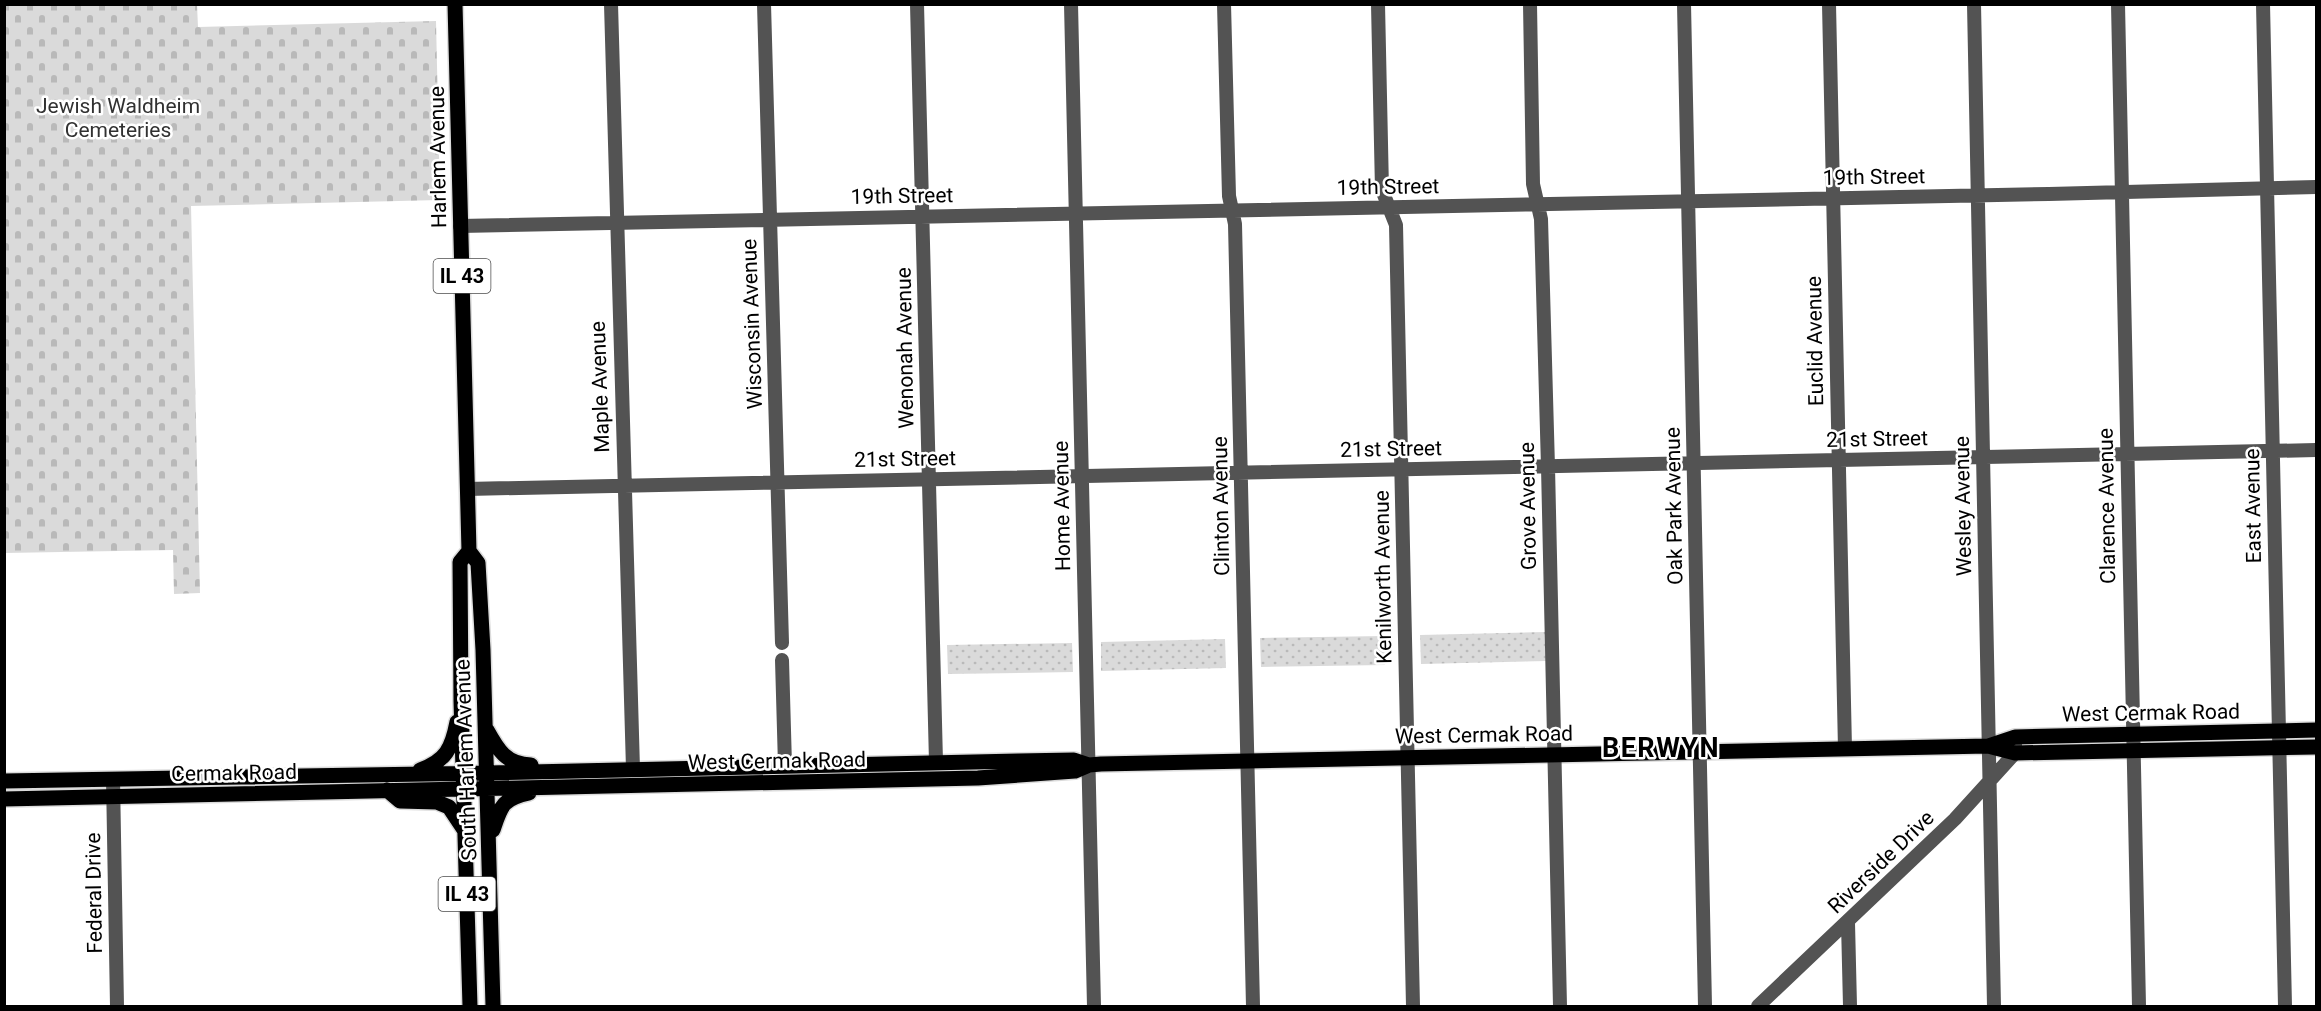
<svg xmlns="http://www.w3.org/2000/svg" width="2321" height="1011" font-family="Roboto,sans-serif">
<defs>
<pattern id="cemetery-stones" width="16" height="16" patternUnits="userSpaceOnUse" patternTransform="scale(1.5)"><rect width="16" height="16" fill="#dadada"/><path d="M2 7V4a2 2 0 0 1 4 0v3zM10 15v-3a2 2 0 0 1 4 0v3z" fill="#b9b9b9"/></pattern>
<pattern id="park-dots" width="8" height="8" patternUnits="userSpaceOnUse" patternTransform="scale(1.5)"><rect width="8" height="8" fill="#dadada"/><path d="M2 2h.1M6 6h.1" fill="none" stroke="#b9b9b9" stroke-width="1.8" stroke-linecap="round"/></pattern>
</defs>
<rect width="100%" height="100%" fill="#fff"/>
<!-- cemetery -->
<path fill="url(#cemetery-stones)" d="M4,5H197L198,27L436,21L440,200L191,206L200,593L174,594L173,550L5,553Z"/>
<!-- park -->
<path fill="url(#park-dots)" d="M1545,632L1546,661L1421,664L1420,635Z
M1385,636V665L1261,667L1260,638Z
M1225,639L1226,668L1101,671V642Z
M1072,643L1073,672L948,674L947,645Z"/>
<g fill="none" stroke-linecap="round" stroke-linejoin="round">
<!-- major casing -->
<g stroke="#dbdbdb" stroke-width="18">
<path id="major" d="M455,4L469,551L478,563L483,650L493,1006
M469,551L460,562L461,701L470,1006
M487,730C498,750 506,764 531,765
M1988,746L2015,737L2316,730
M420,770C446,761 452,748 457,722
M4,781L488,773L1018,761L1074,760L1089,765L1101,764L1988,746L2015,753L2316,747
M387,790L400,801L437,802L449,807L465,831
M4,799L978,778L1075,771L1089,765
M493,830C501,806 502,799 529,793"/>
</g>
<!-- minor -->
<path stroke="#535353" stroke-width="14" d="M611,4L633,769
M764,4L782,643
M917,4L936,762
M1071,4L1094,1006
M1224,4L1229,196L1235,224L1253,1006
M1378,4L1382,190L1396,225L1413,1006
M1530,4L1533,184L1541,219L1548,467L1560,1006
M1684,4L1705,1006
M1829,4L1845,749
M1974,4L1994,1006
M2118,4L2139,1006
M2263,4L2285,1006
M460,226L2049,194L2316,187
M467,489L2316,450
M782,660L785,765
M113,779L117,1006
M1848,923L1850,1006
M1758,1006L1955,819L2015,753V737"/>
<!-- major -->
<use href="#major" stroke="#000" stroke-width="15"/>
</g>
<g text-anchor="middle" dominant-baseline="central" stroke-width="5" stroke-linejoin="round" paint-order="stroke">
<!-- shield labels -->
<g fill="#fff" stroke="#4c4c4c" stroke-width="1.5">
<rect x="433.5" y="259" width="57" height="34" rx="4.5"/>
<rect x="438.5" y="877" width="57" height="34" rx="4.5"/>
</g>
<g font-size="20" font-weight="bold" fill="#000">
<text x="462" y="276">IL 43</text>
<text x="467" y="894">IL 43</text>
</g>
<!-- park labels -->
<g font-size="21" fill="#313131" stroke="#fff">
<text x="118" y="106">Jewish Waldheim<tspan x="118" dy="24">Cemeteries</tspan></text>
</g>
<!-- street labels -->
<g font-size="21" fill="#000" stroke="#fff">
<text transform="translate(438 157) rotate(-91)">Harlem Avenue</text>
<text transform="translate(1874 177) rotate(-1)">19th Street</text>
<text transform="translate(1388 187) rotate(-1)">19th Street</text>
<text transform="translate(902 196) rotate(-1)">19th Street</text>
<text transform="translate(752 324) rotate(-92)">Wisconsin Avenue</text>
<text transform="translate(1815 341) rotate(-91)">Euclid Avenue</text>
<text transform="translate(905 348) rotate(-91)">Wenonah Avenue</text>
<text transform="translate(600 387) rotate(-92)">Maple Avenue</text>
<text transform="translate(1877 439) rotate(-1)">21st Street</text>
<text transform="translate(1391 449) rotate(-1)">21st Street</text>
<text transform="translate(905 459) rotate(-1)">21st Street</text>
<text transform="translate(1062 506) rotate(-91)">Home Avenue</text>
<text transform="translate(1221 506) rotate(-91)">Clinton Avenue</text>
<text transform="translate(1528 506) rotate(-91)">Grove Avenue</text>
<text transform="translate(1674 506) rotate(-91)">Oak Park Avenue</text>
<text transform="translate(1963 506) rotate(-91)">Wesley Avenue</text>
<text transform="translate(2107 506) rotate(-91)">Clarence Avenue</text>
<text transform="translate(2253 506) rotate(-91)">East Avenue</text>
<text transform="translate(1383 577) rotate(-91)">Kenilworth Avenue</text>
<text transform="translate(2151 713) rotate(-1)">West Cermak Road</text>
<text transform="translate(1484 735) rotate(-1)">West Cermak Road</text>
<text transform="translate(466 760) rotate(-92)">South Harlem Avenue</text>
<text transform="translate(777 761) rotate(-1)">West Cermak Road</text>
<text transform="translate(234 773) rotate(-1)">Cermak Road</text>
<text transform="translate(1881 862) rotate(-44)">Riverside Drive</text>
<text transform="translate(94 893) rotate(-91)">Federal Drive</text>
</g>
<!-- district labels -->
<g font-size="27" font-weight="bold" letter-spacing="1.5" fill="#000" stroke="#fff">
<text x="1661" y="748">BERWYN</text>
</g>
</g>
<!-- border -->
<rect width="2321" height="1011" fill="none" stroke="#000000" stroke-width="12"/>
</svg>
